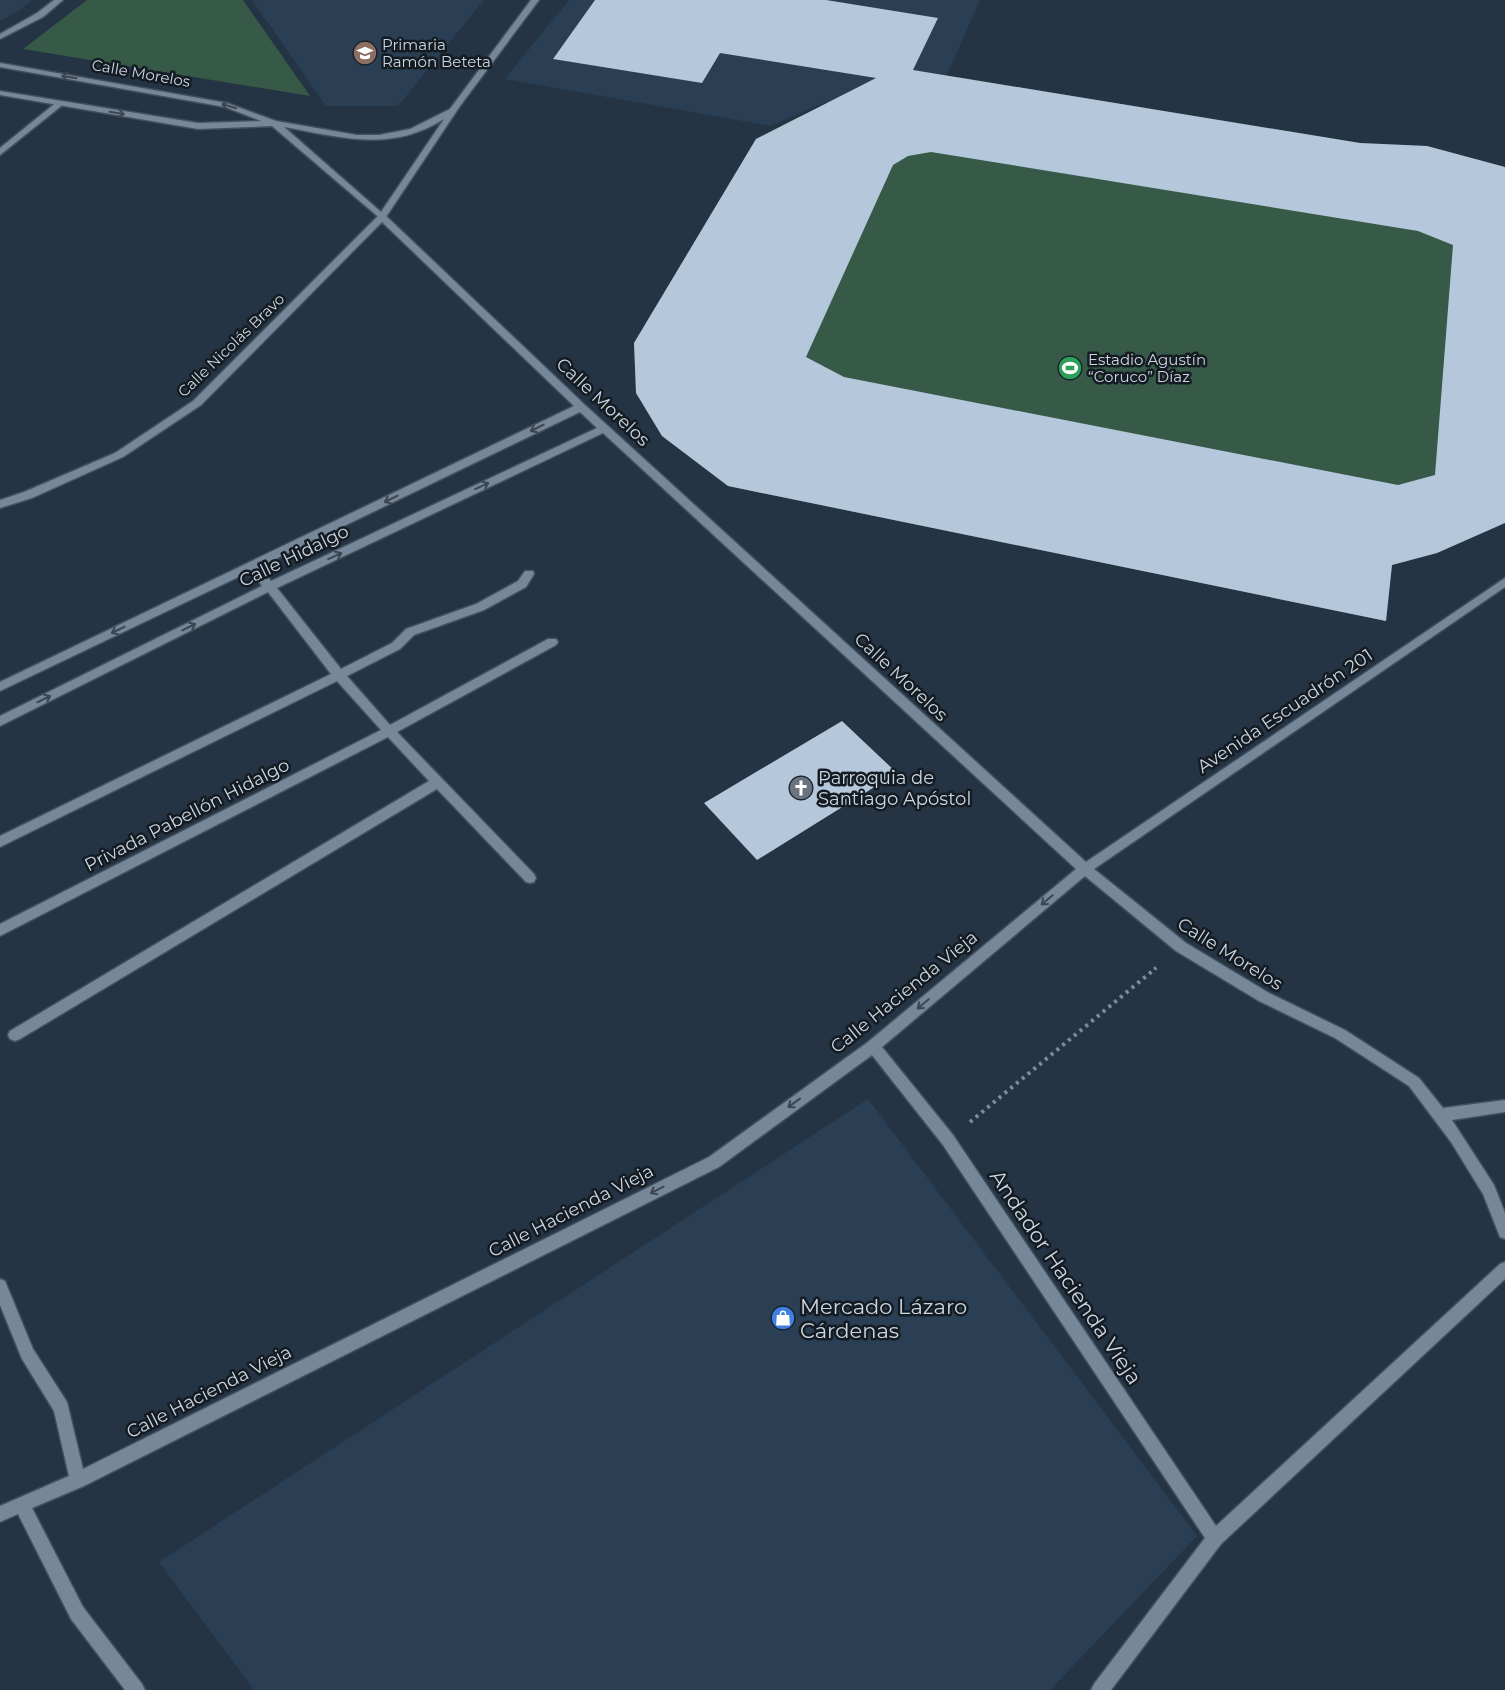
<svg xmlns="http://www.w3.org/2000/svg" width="1505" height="1690" font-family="Montserrat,sans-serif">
<rect width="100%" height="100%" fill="#253444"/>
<!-- built -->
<path fill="#2a3f54" d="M0,0H32L20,10L0,21Z
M252,0H484L398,106H326Z
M569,0H980L946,77L872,91L821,104L771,126L505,79Z
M868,1099L1197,1536L1050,1690H254L159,1562Z"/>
<!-- green -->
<path fill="#375947" d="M87,0H243L310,96L23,49Z
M957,77L1360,143L1427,146L1505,167L1500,525L1437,553L1392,565L1386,621L728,486L662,436L636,393L634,343L756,139L800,116L951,95Z"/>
<!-- building -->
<path fill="#b4c7db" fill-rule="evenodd" d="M595,0H826L938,18L913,70L1360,143L1427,146L1505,167V523L1437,553L1392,565L1386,621L728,486L662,436L636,393L634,343L756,139L876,78L720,53L702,83L553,59ZM931,152L1418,231L1453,245L1435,475L1398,485L844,377L806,357L893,165L908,156Z
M842,721L897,773L757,860L704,803Z"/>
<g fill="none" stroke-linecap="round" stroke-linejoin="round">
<!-- street casing -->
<g stroke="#42505d" stroke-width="3">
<path id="street" d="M54,0H63L43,17L0,39V34L37,13Z
M58,101L65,103L0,155V148Z
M382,214L385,215L585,405L1086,862L1505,578V587L1094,869L1186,943L1269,993L1345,1030L1419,1078L1443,1108L1505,1100V1112L1452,1120L1494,1185L1505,1213V1239L1500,1237L1483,1194L1451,1142L1409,1086L1335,1038L1259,1001L1176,951L1085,876L882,1047L953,1135L1216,1526L1500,1264L1505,1262V1279L1221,1544L1111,1690H1091L1094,1684L1205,1538L943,1145L872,1055L719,1167L84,1486L32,1508L83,1607L142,1684L145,1690H125L71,1619L18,1514L0,1522V1506L69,1476L54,1411L22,1359L0,1305V1279L5,1281L33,1349L67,1402L83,1469L709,1157L868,1042L1076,869L603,433L277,588L341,669L392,643L406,629L476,604L518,581L525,571H533L534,574L526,587L484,610L414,635L400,649L347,676L390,725L548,639H556L558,642L556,645L397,732L534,874L536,878L534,882L530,883L526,882L437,789L20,1039L15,1041L10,1039L8,1035L10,1031L429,781L388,737L0,936V924L381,730L337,681L0,847V836L331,674L268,592L0,726V716L262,586L251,571L0,691V682L574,406L382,222L201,405L123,457L32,498L0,508V500L24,492L115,453L193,401L379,215ZM580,412L597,428L271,581L259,567Z"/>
</g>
<!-- secondary casing -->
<g stroke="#42505d" stroke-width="3">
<path id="secondary" d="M531,0H539L460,106L386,217L382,220L272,126L198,129L0,95V91L198,123L261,121L225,107L0,67V63L227,103L276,121L357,135H379L410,129L450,109ZM444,119L381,212L284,127C340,137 391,153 444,119Z"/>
</g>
<!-- path-far1 -->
<path stroke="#7f8b98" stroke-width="3" stroke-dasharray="2.5 4" stroke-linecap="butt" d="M1154,969L1158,966"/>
<!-- path -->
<path stroke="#7f8b98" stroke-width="4" stroke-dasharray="3 4.5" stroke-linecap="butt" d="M970,1122L1156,968"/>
<!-- street -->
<use href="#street" fill="#758799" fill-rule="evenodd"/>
<!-- secondary -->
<use href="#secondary" fill="#758799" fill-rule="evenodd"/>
</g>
<!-- one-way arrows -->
<defs><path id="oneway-shaft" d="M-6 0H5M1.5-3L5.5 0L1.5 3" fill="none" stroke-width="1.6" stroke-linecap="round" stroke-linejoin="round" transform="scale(1.25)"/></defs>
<g stroke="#3b4652">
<use href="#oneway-shaft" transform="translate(69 77) rotate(-170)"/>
<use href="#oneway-shaft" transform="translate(229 106) rotate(-163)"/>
<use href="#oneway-shaft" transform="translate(117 113) rotate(9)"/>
<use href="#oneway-shaft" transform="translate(537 428) rotate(154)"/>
<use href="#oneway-shaft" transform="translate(482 486) rotate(-25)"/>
<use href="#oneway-shaft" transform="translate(391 499) rotate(154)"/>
<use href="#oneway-shaft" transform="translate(335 556) rotate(-25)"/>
<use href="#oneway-shaft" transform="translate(189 627) rotate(-26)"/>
<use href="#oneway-shaft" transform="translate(118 630) rotate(154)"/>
<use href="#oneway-shaft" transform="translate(44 699) rotate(-26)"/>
<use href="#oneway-shaft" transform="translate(1047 900) rotate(140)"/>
<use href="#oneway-shaft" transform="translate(923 1004) rotate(140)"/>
<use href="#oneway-shaft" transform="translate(794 1103) rotate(144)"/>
<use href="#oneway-shaft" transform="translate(657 1190) rotate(153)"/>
</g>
<!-- icons -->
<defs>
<g id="school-disc" transform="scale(1.25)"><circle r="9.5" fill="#8d6e63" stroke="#141b22"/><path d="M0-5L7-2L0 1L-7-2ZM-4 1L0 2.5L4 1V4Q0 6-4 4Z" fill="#fff"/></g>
<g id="stadium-disc" transform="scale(1.25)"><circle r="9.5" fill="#2e9e5b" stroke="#141b22"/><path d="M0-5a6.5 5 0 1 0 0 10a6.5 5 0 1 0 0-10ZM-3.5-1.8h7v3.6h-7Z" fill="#fff"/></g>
<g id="church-disc" transform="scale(1.25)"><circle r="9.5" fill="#6b7280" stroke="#141b22"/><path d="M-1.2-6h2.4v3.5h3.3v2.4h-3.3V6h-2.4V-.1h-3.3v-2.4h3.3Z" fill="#fff"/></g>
<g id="shop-disc" transform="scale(1.25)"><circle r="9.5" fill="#3f7fe0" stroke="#141b22"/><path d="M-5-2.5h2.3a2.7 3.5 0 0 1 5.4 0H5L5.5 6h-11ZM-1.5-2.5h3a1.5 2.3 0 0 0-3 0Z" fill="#fff"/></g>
</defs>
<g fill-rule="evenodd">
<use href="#school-disc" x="365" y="53"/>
<use href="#stadium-disc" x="1070" y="368"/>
<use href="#church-disc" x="801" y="788"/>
<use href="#shop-disc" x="783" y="1318"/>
</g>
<g text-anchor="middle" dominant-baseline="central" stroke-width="5" stroke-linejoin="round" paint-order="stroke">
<!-- far-poi labels -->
<g font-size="15" fill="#ccd6e0" stroke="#141b22" text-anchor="start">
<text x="382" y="44">Primaria<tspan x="382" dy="17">Ramón Beteta</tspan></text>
<text x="1088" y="359">Estadio Agustín<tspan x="1088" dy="17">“Coruco” Díaz</tspan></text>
</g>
<!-- far-street labels -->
<g font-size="15" fill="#ccd6e0" stroke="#141b22">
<text transform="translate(141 73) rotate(10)">Calle Morelos</text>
<text transform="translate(231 345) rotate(-44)">Calle Nicolás Bravo</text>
</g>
<!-- street labels -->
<g font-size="18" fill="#ccd6e0" stroke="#141b22">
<text transform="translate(603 402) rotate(43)">Calle Morelos</text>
<text transform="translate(294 556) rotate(-26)">Calle Hidalgo</text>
<text transform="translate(901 677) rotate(43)">Calle Morelos</text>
<text transform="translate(1285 711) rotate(-34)">Avenida Escuadrón 201</text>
<text transform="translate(187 815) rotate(-27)">Privada Pabellón Hidalgo</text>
<text transform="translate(1230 954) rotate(32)">Calle Morelos</text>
<text transform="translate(904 992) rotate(-39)">Calle Hacienda Vieja</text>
<text transform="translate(571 1211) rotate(-27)">Calle Hacienda Vieja</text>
<text transform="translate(209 1392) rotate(-27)">Calle Hacienda Vieja</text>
</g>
<!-- poi labels -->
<g font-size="18" fill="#ccd6e0" stroke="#141b22" text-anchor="start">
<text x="818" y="778">Parroquia de<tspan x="818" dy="21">Santiago Apóstol</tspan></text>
</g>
<!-- near-street labels -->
<g font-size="21" fill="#ccd6e0" stroke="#141b22">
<text transform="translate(1066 1277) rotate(56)">Andador Hacienda Vieja</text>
</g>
<!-- near-poi labels -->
<g font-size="21" fill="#ccd6e0" stroke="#141b22" text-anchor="start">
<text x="800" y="1306">Mercado Lázaro<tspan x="800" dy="24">Cárdenas</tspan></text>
</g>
</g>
</svg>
